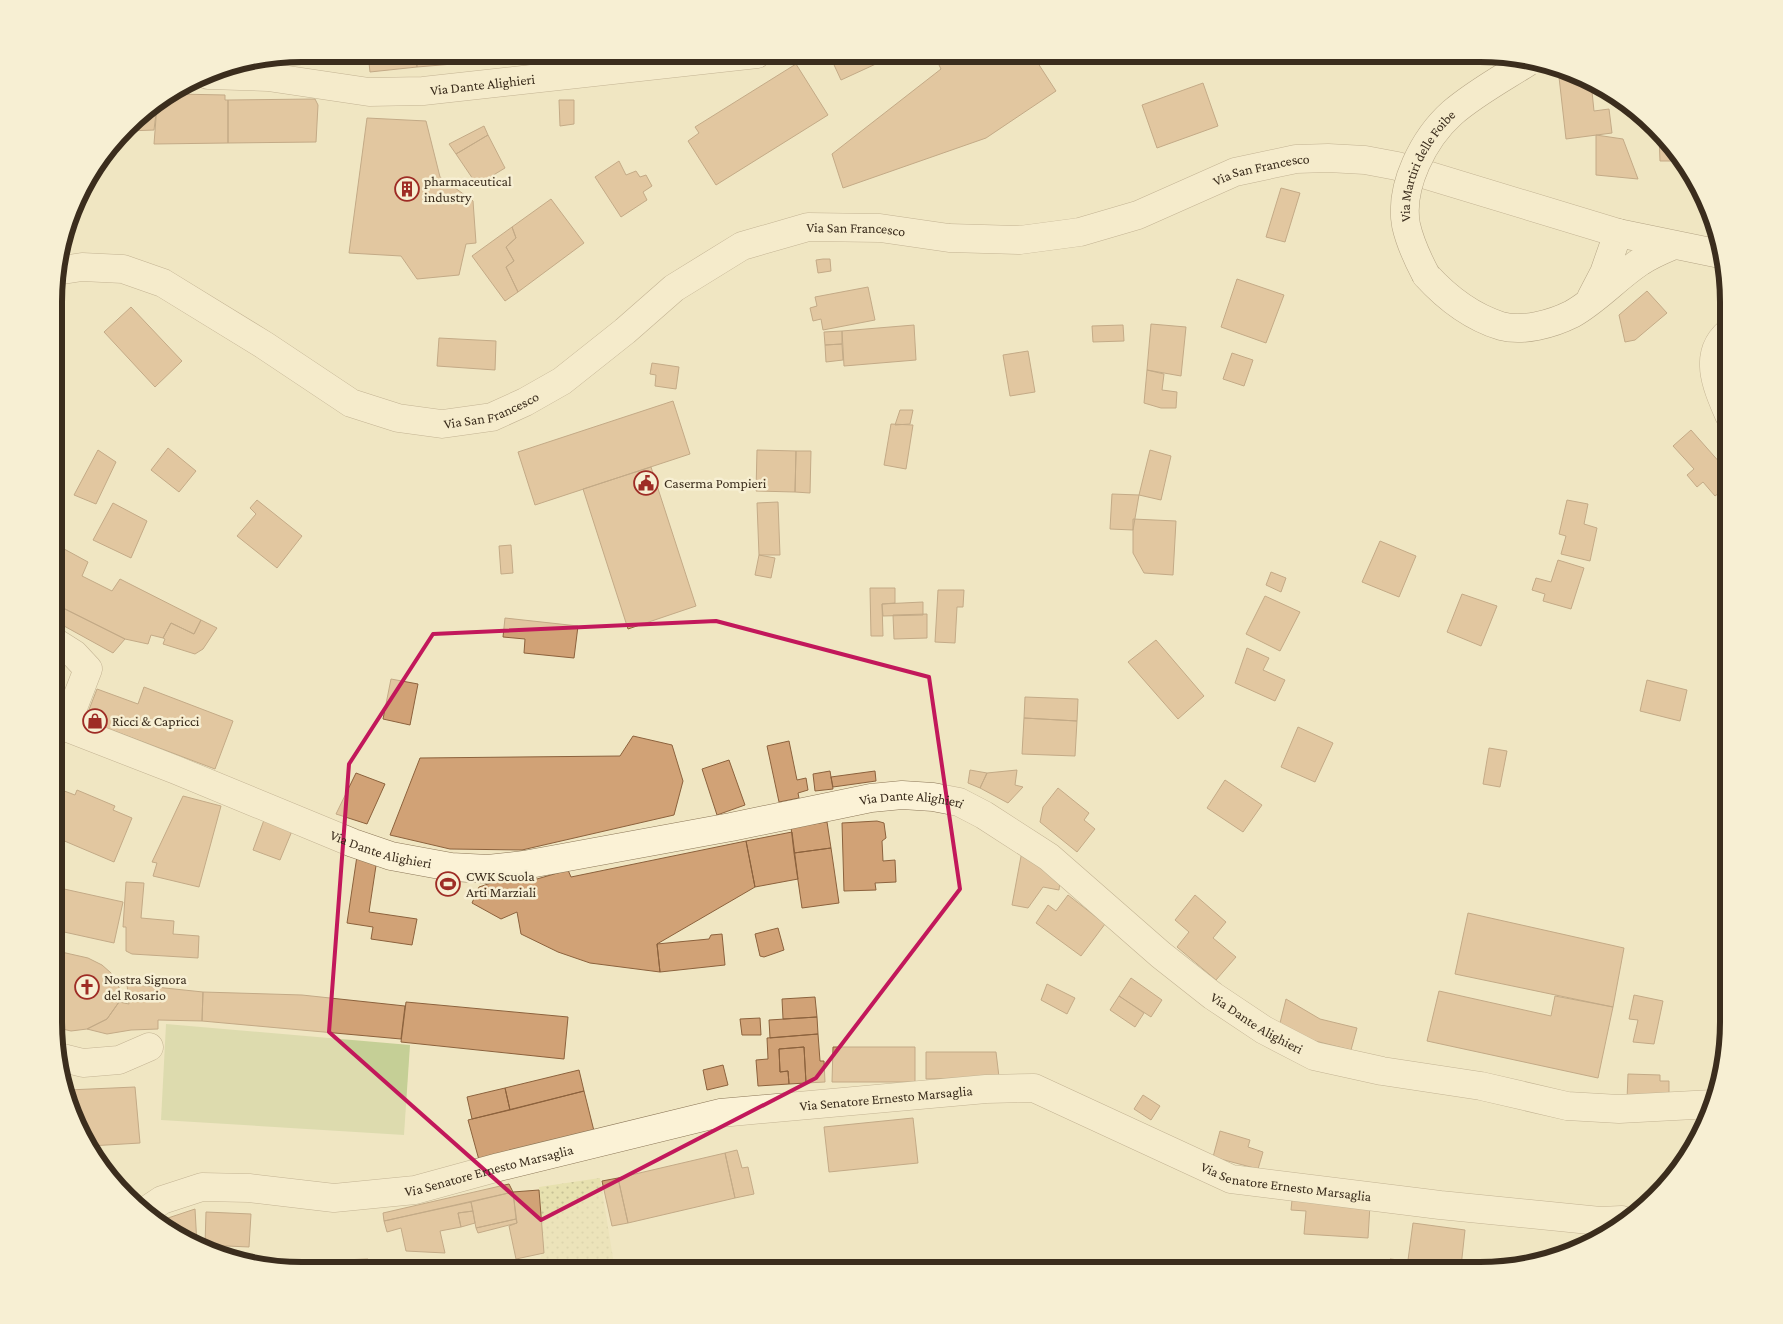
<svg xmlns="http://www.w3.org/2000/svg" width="1783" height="1324" font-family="'Crimson Pro',serif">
<defs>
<pattern id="farmland-dots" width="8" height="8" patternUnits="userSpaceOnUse" patternTransform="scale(1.25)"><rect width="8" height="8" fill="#e7e1af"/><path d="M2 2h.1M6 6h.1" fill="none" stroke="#c7c196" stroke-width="1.8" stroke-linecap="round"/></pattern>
</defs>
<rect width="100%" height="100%" fill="#f0e6c2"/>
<!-- farmland -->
<path fill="url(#farmland-dots)" d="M600,1178L615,1270H537L543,1248L539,1187Z
M220,1251L253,1253L254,1262L212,1253Z"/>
<!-- garden -->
<path fill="#c5cf96" d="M166,1024L410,1045L404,1135L161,1120Z"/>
<!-- building -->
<path fill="#d1a276" stroke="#8c623d" d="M368,54H416L417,67L370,72Z
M416,54H476L477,62L417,67Z
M476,54H506L507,60L477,62Z
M593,54H625L594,59Z
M829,54H885L875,58L878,63L841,80Z
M952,54H1032L1056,91L986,138L843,188L832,154L941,69L938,63Z
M1468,54H1497L1503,56V59Z
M796,64L828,115L716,185L688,141L699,133L695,127Z
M1579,74L1591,82L1594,111L1609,109L1612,133L1566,139L1559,77Z
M1203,83L1218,126L1157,148L1142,105Z
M176,94L225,95V100H228V143L154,144L157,105Z
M315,99L318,105L316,142L228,143V100Z
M559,100H574V124L560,126Z
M157,105L154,130L128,131V128L139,115Z
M367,118L426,121L440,177L473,201L476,243L466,244L459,275L417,279L401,256L349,253Z
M484,126L488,135L456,154L449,144Z
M488,135L505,168L477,185L456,154Z
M1596,135L1623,139L1638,179L1596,175Z
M1659,135L1685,168L1678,169V161H1660Z
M619,161L626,175L636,171L640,177L646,175L652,186L643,192L647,200L621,217L595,177Z
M1281,188L1300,193L1285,242L1266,237Z
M551,199L584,243L518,292L506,267L514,261L506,247L516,238L512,227Z
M512,227L516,238L506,247L514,261L506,267L518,292L505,301L472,256Z
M823,259H830L831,271L818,273L816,260Z
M1237,279L1284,295L1266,343L1221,327Z
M868,287L875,320L823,330L821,319L813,321L810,308L817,306L815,297Z
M1647,291L1667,313L1635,340L1625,342L1619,315Z
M131,307L182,361L155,387L104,332Z
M1151,324L1186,327L1181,376L1147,370Z
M914,325L916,360L844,366L842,331Z
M1123,325L1124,341L1093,342L1092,326Z
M842,331V344L825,345L824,332Z
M439,338L496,341L495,370L437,366Z
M842,344L843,360L826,362L825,345Z
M1028,351L1035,392L1010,396L1003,355Z
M1232,353L1253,360L1244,386L1223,379Z
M56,359H59L58,394H56Z
M652,363L679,367L676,389L655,386L656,375L650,374Z
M1147,370L1164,374L1162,390L1177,392L1176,408H1161L1144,403Z
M673,401L690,454L535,505L518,452Z
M900,410H913L910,424L895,425Z
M891,424L913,425L906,469L884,465Z
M1691,430L1729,473V495L1725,499L1719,493L1715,496L1703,482L1697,487L1687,475L1694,469L1673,446Z
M168,448L196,471L179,492L151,470Z
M98,450L116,462L96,504L74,495Z
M757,450L796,451L795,492L756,491Z
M1150,450L1171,456L1161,500L1139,495Z
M796,451H811L810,493L795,492Z
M651,467L696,606L628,629L583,489Z
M1112,494L1139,495L1133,530L1110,529Z
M257,500L302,536L277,568L237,536L256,514L250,508Z
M1567,500L1588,504L1584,524L1597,528L1590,561L1561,554L1566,536L1559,534Z
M778,502L780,555H759L757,503Z
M113,503L147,521L131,558L93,540Z
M1133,519L1176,521L1173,575L1144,573L1133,553Z
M1380,541L1416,556L1399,597L1362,582Z
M55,544L88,562L82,576L112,591L120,579L201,620L194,634L171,623L163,638L151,635L148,644L125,639L55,604Z
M511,545L513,573L501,574L499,546Z
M759,555L775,558L771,578L755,575Z
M1558,560L1584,568L1571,609L1543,601L1545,594L1532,590L1536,578L1551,582Z
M1271,572L1286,578L1281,592L1266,585Z
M870,588H895V603L882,604L883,636H871Z
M938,590H964L963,607H957L955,643L935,642Z
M1462,594L1497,606L1481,646L1447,632Z
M1265,596L1300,612L1280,651L1246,634Z
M923,602V615L883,616L882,604Z
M55,604L125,639L113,653L55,621Z
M927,614V638L894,639L893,615Z
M505,618L578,626L574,658L524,653L525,639L503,637Z
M201,620L217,628L203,649L195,654L163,644L165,639L163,638L171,623L194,634Z
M1156,640L1204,696L1178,719L1128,662Z
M1247,648L1269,658L1263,670L1285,680L1275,701L1235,683Z
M391,679L418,684L410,725L383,719Z
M1647,680L1687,690L1680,721L1640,711Z
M144,687L233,721L215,769L85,720L97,689L138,704Z
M1025,697L1078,699L1077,721L1024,718Z
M1024,718L1077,721L1075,756L1022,754Z
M1298,727L1333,743L1315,782L1281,767Z
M633,736L672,745L683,781L674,815L522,850L450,849L390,835L420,758L620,756Z
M789,741L797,780L806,778L808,790L798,793L799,798L779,802L767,746Z
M1489,748L1507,751L1500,787L1483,784Z
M729,760L745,805L717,815L702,769Z
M970,770L987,773L980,788L968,783Z
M1017,770L1015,785L1023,787L1008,803L980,788L987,773Z
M830,771L833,789L815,791L813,774Z
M875,771L876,781L833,787L831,777Z
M356,773L385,784L367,824L336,814Z
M1225,780L1262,805L1243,832L1207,808Z
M1058,788L1089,813L1084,820L1095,829L1077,852L1040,822L1043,807Z
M59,789L75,795L77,790L115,806L113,810L132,818L114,862L55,837V800Z
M183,796L221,806L199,887L153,876L157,863L152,862Z
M264,820L292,831L280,860L253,850Z
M877,821L884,823L886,838L882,841L883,861L895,860L896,882L875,883L876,890L844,891L842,823Z
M827,822L831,848L794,853L791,827Z
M792,832L798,879L755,887L746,841Z
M746,841L755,887L657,944L660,972L590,963L558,952L521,934L517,912L501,919L472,903L479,887L494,882L530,881L568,870L571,877Z
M831,848L839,903L802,908L794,853Z
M1022,851L1060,881L1059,890L1043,887L1028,908L1012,905Z
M357,856L377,859L369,912L417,919L412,945L371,939L373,927L347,923Z
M126,882L144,883L141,918L174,921L173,934L199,936L198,958L132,954L126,951V927H123Z
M55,887L123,902L114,943L55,930Z
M1068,895L1105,924L1081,956L1036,923L1048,905L1056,911Z
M1195,895L1226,922L1213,938L1236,957L1216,980L1177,947L1189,932L1175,920Z
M1468,913L1624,948L1613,1007L1455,974Z
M778,928L784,950L764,957L760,956L755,934Z
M722,934L725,965L660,972L657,944L709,939L711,935Z
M57,951L88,958L102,965L111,973L121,991L119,1002L107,1019L87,1029L71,1031L54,1027V953Z
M1131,978L1162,1000L1151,1017L1119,996Z
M127,984L203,992L202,1021L158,1020V1029L131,1030L107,1034L87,1029L107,1019L119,1002L129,1004Z
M1047,984L1075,998L1067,1014L1041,1000Z
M1439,991L1551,1016L1555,996L1613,1007L1598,1078L1427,1041Z
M203,992L302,995L405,1006L401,1039L202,1021Z
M1634,995L1663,1001L1654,1044L1633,1042L1638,1020L1629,1019Z
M1119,996L1144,1013L1135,1027L1110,1010Z
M815,997L817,1017L783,1019L782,999Z
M1286,999L1320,1019L1357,1028L1351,1050L1311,1040L1280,1023Z
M406,1002L568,1017L564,1059L401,1042Z
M817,1017L818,1034L770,1038L769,1020Z
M760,1018L761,1035H742L740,1019Z
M818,1034L820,1061H824L825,1082L806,1083L804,1047L779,1049L780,1072L788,1071L789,1084L758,1086L756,1060L768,1059L767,1038Z
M804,1047L806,1083L789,1084L788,1071L780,1072L779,1049Z
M833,1047H915V1082H832Z
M926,1052H996L999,1077L926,1079Z
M723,1065L728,1085L707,1090L703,1070Z
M579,1070L584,1091L510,1110L505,1088Z
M1628,1074L1660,1075V1081H1669V1101L1627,1100Z
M135,1087L140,1143L90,1146L80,1132L68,1090Z
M505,1088L510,1110L472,1119L467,1097Z
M584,1091L594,1131L479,1160L468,1120Z
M1143,1095L1160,1106L1151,1120L1134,1109Z
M913,1118L918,1163L829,1172L824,1127Z
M1220,1131L1250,1140L1248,1147L1263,1152L1258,1169L1213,1157Z
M737,1150L742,1168L748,1167L754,1194L735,1198L725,1153Z
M725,1153L735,1198L628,1223L618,1178Z
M618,1178L628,1223L612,1226L602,1181Z
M509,1184L513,1192L384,1221L383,1213Z
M539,1190L544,1253L516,1259L509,1226L517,1223L513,1192Z
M513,1192L516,1219L476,1228L471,1202Z
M1292,1200L1370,1205L1368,1238L1304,1234L1306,1211L1291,1210Z
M471,1202L473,1211L458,1213L461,1227L440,1231L445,1253L406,1251L401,1228L387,1232L384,1221Z
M195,1209L197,1245L178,1233L177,1231H175L159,1221Z
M473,1211L475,1223L461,1227L458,1213Z
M206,1212L251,1214L249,1247L205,1245Z
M516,1219L517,1223L478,1233L476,1228Z
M1413,1223L1465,1230L1461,1267L1408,1260Z
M368,1259V1270H341V1260Z
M1390,1259L1461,1267L1477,1270H1388Z
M472,1262L473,1270H450V1265Z
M525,1268V1270H509V1269Z"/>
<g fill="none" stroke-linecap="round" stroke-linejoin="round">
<!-- minor casing -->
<g stroke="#8c7758" stroke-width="29">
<g id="minor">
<path id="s1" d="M208,75L268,77L369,92L423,91L757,54"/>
<path d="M1729,415C1717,387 1702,355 1729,332"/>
<path d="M55,642L74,654L88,669L66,726"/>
<path d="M59,1057L83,1063L119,1060L149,1047"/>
</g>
</g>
<!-- tertiary casing -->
<g stroke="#8c7758" stroke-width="29">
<g id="tertiary">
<path id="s2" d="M56,271L82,267L123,269L163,283L264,345L351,403L398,418L442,424L492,417L525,402L562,381L625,331L674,288L742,246L808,227L880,228L949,238L1020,240L1080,232L1138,215L1235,172L1296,159L1328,158L1365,160L1397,166L1618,233"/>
<path id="s3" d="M55,723L176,770L353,843L391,856L451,867L488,869L524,865L731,827L871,798L902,795L933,797L959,802L984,815L1049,857L1161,955L1213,996L1264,1030L1314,1056L1382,1071L1481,1086L1567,1106L1619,1109L1713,1104"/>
<path id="s4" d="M144,1212L162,1200L202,1187L249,1188L334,1198L415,1190L499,1167L720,1113L986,1089L1034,1088L1231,1179L1440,1205L1600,1221L1622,1220"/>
</g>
</g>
<!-- secondary casing -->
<g stroke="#6d583b" stroke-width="29">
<path id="secondary" d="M1426,275C1446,297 1472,317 1501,326C1523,332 1552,324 1572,314C1597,300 1616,278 1640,262C1650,255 1662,250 1674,245
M1591,298L1604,273L1618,233L1725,255"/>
</g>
<!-- minor -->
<use href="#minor" stroke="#fbf2d6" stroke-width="28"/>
<!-- tertiary -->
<use href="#tertiary" stroke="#fbf2d6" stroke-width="28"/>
<!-- secondary -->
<use href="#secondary" stroke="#fbf2d6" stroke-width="28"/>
<!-- secondary-bridge casing -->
<g stroke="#6d583b" stroke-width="29" stroke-linecap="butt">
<g id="secondary-bridge">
<path id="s5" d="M1426,275C1417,258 1410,243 1406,225C1399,186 1424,138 1452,113C1475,93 1503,78 1528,62"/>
</g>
</g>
<!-- secondary-bridge -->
<use href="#secondary-bridge" stroke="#fbf2d6" stroke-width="28"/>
</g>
<!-- marked area -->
<path d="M0 0H1783V1324H0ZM716,621L929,677L960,889L816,1078L541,1220L329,1032L349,764L433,634Z" fill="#f0e6c2" fill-opacity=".55" fill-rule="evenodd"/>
<path fill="none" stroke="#c2185b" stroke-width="4" stroke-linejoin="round" d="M716,621L929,677L960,889L816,1078L541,1220L329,1032L349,764L433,634Z"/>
<!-- icons -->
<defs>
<g id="building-ring" transform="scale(1.25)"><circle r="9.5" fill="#f7efd3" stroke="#9e2c25" stroke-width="1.5"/><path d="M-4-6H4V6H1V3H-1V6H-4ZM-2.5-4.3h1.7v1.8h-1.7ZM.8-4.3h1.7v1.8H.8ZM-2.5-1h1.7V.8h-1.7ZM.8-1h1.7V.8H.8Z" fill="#9e2c25"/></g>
<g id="civic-ring" transform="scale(1.25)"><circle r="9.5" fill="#f7efd3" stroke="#9e2c25" stroke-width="1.5"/><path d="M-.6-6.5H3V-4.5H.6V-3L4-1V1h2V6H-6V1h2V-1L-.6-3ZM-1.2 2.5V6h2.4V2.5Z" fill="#9e2c25"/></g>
<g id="shop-ring" transform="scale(1.25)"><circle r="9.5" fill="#f7efd3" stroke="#9e2c25" stroke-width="1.5"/><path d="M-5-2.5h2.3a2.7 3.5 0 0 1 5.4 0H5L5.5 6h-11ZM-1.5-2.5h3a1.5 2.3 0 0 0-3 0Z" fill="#9e2c25"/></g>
<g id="stadium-ring" transform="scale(1.25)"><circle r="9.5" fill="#f7efd3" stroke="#9e2c25" stroke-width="1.5"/><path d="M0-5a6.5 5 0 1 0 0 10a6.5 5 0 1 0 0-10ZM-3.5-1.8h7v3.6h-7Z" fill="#9e2c25"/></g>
<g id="church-ring" transform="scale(1.25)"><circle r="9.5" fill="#f7efd3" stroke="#9e2c25" stroke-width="1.5"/><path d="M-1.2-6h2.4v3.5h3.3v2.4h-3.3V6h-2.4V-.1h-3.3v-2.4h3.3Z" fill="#9e2c25"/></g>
</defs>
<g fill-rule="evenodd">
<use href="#building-ring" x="407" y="189"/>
<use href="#civic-ring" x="646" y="483"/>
<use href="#shop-ring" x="95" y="721"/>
<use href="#stadium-ring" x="448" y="884"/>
<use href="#church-ring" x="87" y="987"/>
</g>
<g text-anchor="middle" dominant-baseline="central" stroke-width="5" stroke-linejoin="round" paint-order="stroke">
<!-- street labels -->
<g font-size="14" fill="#3b2d1d" stroke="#f7efd3">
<text stroke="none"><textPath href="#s1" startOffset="276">Via Dante Alighieri</textPath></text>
<text stroke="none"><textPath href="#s5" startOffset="119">Via Martiri delle Foibe</textPath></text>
<text stroke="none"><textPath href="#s2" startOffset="1316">Via San Francesco</textPath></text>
<text stroke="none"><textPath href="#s2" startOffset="898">Via San Francesco</textPath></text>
<text stroke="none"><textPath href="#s2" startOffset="478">Via San Francesco</textPath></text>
<text stroke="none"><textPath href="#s3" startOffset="890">Via Dante Alighieri</textPath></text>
<text stroke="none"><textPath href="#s3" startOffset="350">Via Dante Alighieri</textPath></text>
<text stroke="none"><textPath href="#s3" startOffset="1310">Via Dante Alighieri</textPath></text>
<text stroke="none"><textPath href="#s4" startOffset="759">Via Senatore Ernesto Marsaglia</textPath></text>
<text stroke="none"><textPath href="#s4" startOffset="354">Via Senatore Ernesto Marsaglia</textPath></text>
<text stroke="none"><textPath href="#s4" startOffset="1179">Via Senatore Ernesto Marsaglia</textPath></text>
</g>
<!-- poi labels -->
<g font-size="14" fill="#3b2d1d" stroke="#f7efd3" text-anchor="start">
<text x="424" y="181">pharmaceutical<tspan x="424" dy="16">industry</tspan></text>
<text x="664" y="483">Caserma Pompieri</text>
<text x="112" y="721">Ricci &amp; Capricci</text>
<text x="466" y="876">CWK Scuola<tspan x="466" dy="16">Arti Marziali</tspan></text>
<text x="104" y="979">Nostra Signora<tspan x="104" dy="16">del Rosario</tspan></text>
</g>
</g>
<!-- crop -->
<path d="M0 0H1783V1324H0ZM302 62H1480A240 240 0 0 1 1720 302V1022A240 240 0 0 1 1480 1262H302A240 240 0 0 1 62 1022V302A240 240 0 0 1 302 62Z" fill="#f7efd3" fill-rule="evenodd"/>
<path fill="none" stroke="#3b2d1d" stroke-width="6" d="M302 62H1480A240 240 0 0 1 1720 302V1022A240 240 0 0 1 1480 1262H302A240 240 0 0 1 62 1022V302A240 240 0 0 1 302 62Z"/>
</svg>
